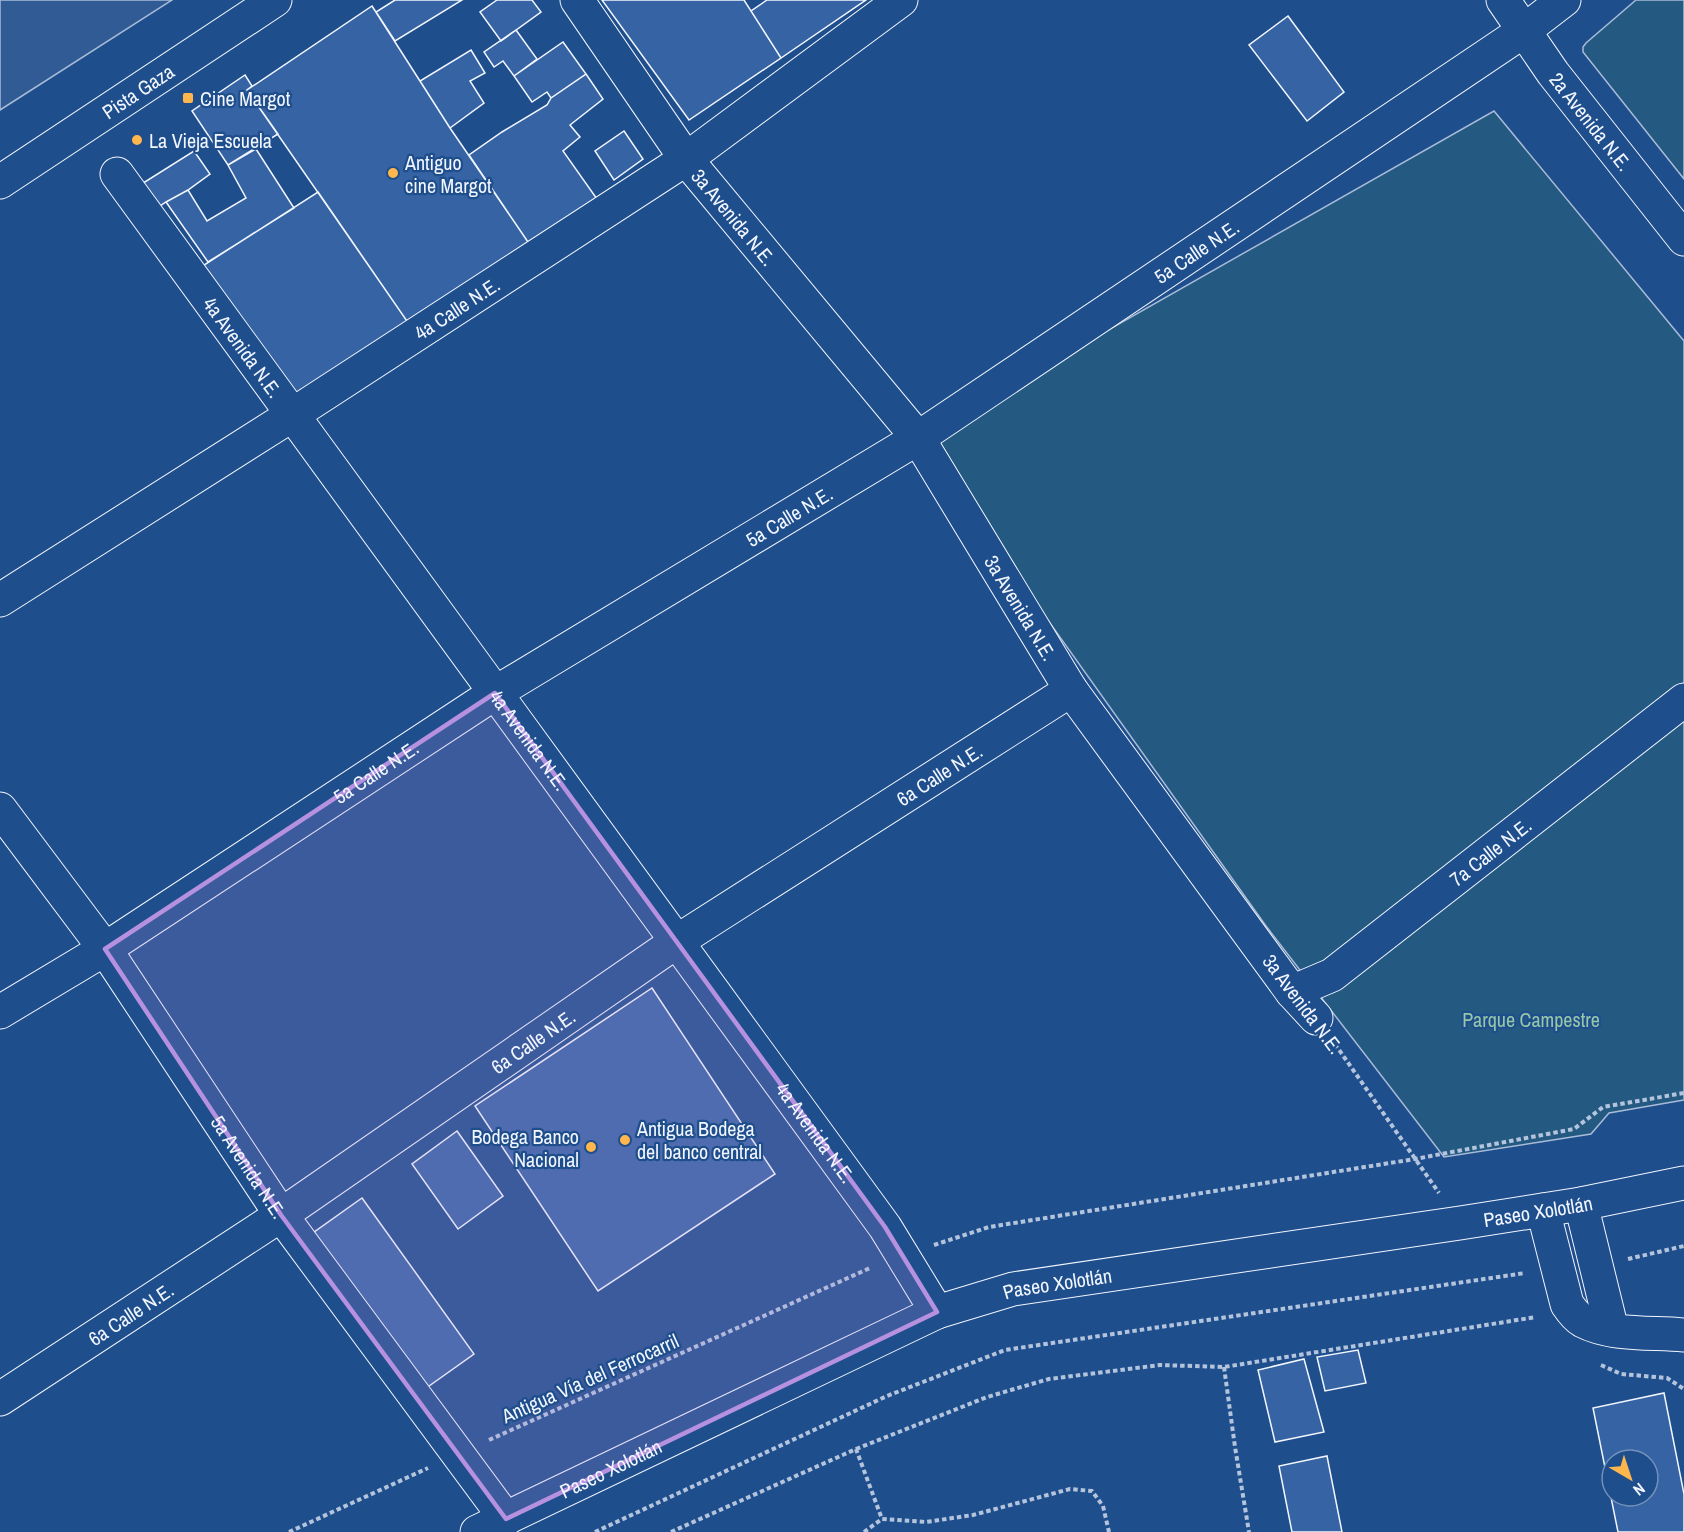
<svg xmlns="http://www.w3.org/2000/svg" width="1684" height="1532" font-family="'Archivo Narrow',sans-serif">
<rect width="100%" height="100%" fill="#1f4e8c"/>
<!-- green -->
<path fill="#245a82" stroke="#a8bbd7" stroke-width="1.5" d="M1636,0H1684V179L1583,52V47L1586,43Z
M1494,111L1684,341V1100L1609,1113L1591,1134L1444,1157L1266,926L918,438Z"/>
<!-- parking -->
<path fill="#305b95" stroke="#a8bbd7" stroke-width="1.5" d="M0,0H172L0,110Z"/>
<!-- building -->
<path fill="#3563a3" stroke="#f2f6ff" stroke-width="1.5" fill-rule="evenodd" d="M395,0H462L395,41L376,12Z
M497,0H532L541,12L501,41L480,12Z
M602,0H744L781,58L689,120Z
M767,0H866L781,58L751,11Z
M372,6L450,128L528,242L409,324L247,90Z
M1288,16L1344,92L1307,121L1249,45Z
M516,30L537,59L514,76L503,61L494,67L484,52Z
M563,42L586,74L551,98L547,92L532,102L514,76Z
M471,50L485,73L470,81L484,103L450,128L420,81Z
M586,74L603,99L570,125L580,137L563,151L597,199L528,242L469,155L502,132L547,105L551,98Z
M245,75L252,86L247,90L278,134L228,165L192,111Z
M624,131L643,159L614,180L595,151Z
M256,149L294,208L208,262L166,202L188,190L207,221L246,198L228,165Z
M194,151L210,174L188,190L166,202L157,208L140,185Z
M318,192L409,324L289,402L201,267Z
M652,988L775,1174L598,1291L475,1106Z
M457,1131L503,1196L458,1229L412,1164Z
M362,1198L474,1354L422,1391L310,1235Z
M1358,1350L1366,1383L1325,1391L1317,1357Z
M1304,1359L1324,1432L1275,1442L1258,1370Z
M1664,1393L1684,1494V1532H1618L1593,1408ZM1612,1460H1648V1496H1612Z
M1327,1456L1342,1532H1292L1279,1466Z"/>
<g fill="none" stroke-linecap="round" stroke-linejoin="round">
<!-- minor casing -->
<g stroke="#f2f6ff" stroke-width="35">
<g id="minor">
<path id="s1" d="M577,0L686,159L918,438L1071,690L1292,992L1316,1018"/>
<path id="s2" d="M1503,0L1553,73L1684,239"/>
<path id="s3" d="M117,174L885,1227L937,1312"/>
<path id="s4" d="M0,600L292,415L686,159L901,0"/>
<path id="s5" d="M0,809L105,949L281,1215L506,1519"/>
<path id="s6" d="M1292,992L1332,975L1684,700"/>
<path id="s7" d="M0,1012L105,949L495,693L918,438L1525,30L1564,0"/>
<path d="M1581,1204L1612,1330"/>
<path d="M1543,1210L1567,1304C1571,1310 1576,1317 1583,1321C1612,1336 1652,1332 1684,1335"/>
<path id="s8" d="M0,1399L281,1215L676,942L1071,690"/>
<path id="s9" d="M477,1532L937,1312L1013,1289L1460,1223L1581,1204L1684,1183"/>
</g>
</g>
<!-- highway casing -->
<g stroke="#f2f6ff" stroke-width="35">
<g id="highway">
<path id="s10" d="M0,182L275,0"/>
</g>
</g>
<!-- path -->
<path stroke="#b3c4dc" stroke-width="4" stroke-dasharray="4.5 3" stroke-linecap="butt" d="M1335,1044L1439,1193
M934,1245L989,1227L1415,1159L1574,1129L1603,1107L1684,1093
M1628,1259L1684,1246
M1601,1365L1621,1374L1667,1378L1684,1389
M1224,1367L1235,1447L1249,1532
M489,1440L870,1268
M856,1449L987,1397L1049,1379L1160,1365L1224,1367L1536,1317
M289,1532L428,1468
M595,1532L887,1396L1005,1350L1525,1273
M671,1532L856,1449L882,1519
M864,1532L882,1519L926,1522L973,1515L1070,1489L1092,1491L1103,1506L1109,1532"/>
<!-- minor -->
<use href="#minor" stroke="#1f4e8c" stroke-width="33"/>
<!-- highway -->
<use href="#highway" stroke="#1f4e8c" stroke-width="33"/>
</g>
<!-- marked area -->
<path fill="#b691df" fill-opacity="0.2" stroke="#b691df" stroke-width="4.5" stroke-linejoin="round" d="M495,693L885,1227L937,1312L506,1519L281,1215L105,949Z"/>
<!-- markers -->
<g fill="#ffb74d" stroke="#1f4e8c" stroke-width="2">
<rect x="182" y="92" width="12" height="12" rx="3"/>
<circle cx="137" cy="140" r="6"/>
<circle cx="393" cy="173" r="6"/>
<circle cx="625" cy="1140" r="6"/>
<circle cx="591" cy="1147" r="6"/>
</g>
<g text-anchor="middle" dominant-baseline="central" stroke-width="4.5" stroke-linejoin="round" paint-order="stroke">
<!-- street labels -->
<g font-size="20" fill="#f2f6ff" stroke="#1f4e8c">
<text stroke="none"><textPath href="#s10" startOffset="165">Pista Gaza</textPath></text>
<text stroke="none"><textPath href="#s2" startOffset="150">2a Avenida N.E.</textPath></text>
<text stroke="none"><textPath href="#s1" startOffset="268">3a Avenida N.E.</textPath></text>
<text stroke="none"><textPath href="#s7" startOffset="1418">5a Calle N.E.</textPath></text>
<text stroke="none"><textPath href="#s4" startOffset="542">4a Calle N.E.</textPath></text>
<text stroke="none"><textPath href="#s3" startOffset="214">4a Avenida N.E.</textPath></text>
<text stroke="none"><textPath href="#s7" startOffset="932">5a Calle N.E.</textPath></text>
<text stroke="none"><textPath href="#s1" startOffset="754">3a Avenida N.E.</textPath></text>
<text stroke="none"><textPath href="#s3" startOffset="700">4a Avenida N.E.</textPath></text>
<text stroke="none"><textPath href="#s7" startOffset="446">5a Calle N.E.</textPath></text>
<text stroke="none"><textPath href="#s8" startOffset="1128">6a Calle N.E.</textPath></text>
<text stroke="none"><textPath href="#s6" startOffset="244">7a Calle N.E.</textPath></text>
<text transform="translate(1303 1004) rotate(53)">3a Avenida N.E.</text>
<text stroke="none"><textPath href="#s8" startOffset="642">6a Calle N.E.</textPath></text>
<text stroke="none"><textPath href="#s3" startOffset="1186">4a Avenida N.E.</textPath></text>
<text stroke="none"><textPath href="#s5" startOffset="436">5a Avenida N.E.</textPath></text>
<text stroke="none"><textPath href="#s9" startOffset="1120">Paseo Xolotlán</textPath></text>
<text stroke="none"><textPath href="#s9" startOffset="634">Paseo Xolotlán</textPath></text>
<text stroke="none"><textPath href="#s8" startOffset="156">6a Calle N.E.</textPath></text>
<text transform="translate(590 1378) rotate(-24)">Antigua Vía del Ferrocarril</text>
<text stroke="none"><textPath href="#s9" startOffset="148">Paseo Xolotlán</textPath></text>
</g>
<!-- poi labels -->
<g font-size="20" fill="#f2f6ff" stroke="#1f4e8c" text-anchor="start">
<text x="200" y="98">Cine Margot</text>
<text x="149" y="140">La Vieja Escuela</text>
<text x="405" y="162">Antiguo<tspan x="405" dy="23">cine Margot</tspan></text>
<text x="637" y="1128">Antigua Bodega<tspan x="637" dy="23">del banco central</tspan></text>
<text x="579" y="1136" text-anchor="end">Bodega Banco<tspan x="579" dy="23">Nacional</tspan></text>
</g>
<!-- park labels -->
<g font-size="20" fill="#97c8a6" stroke="#1f4e8c">
<text x="1531" y="1019">Parque Campestre</text>
</g>
</g>
<!-- north arrow -->
<g transform="translate(1630 1478) rotate(141)"><circle r="28" fill="#1f4e8c" stroke="#7391ba" stroke-width="1.5"/>
<path d="M0-4.5L10 22L0 15L-10 22Z" fill="#ffb74d"/>
<text y="-9" font-size="16" font-weight="bold" text-anchor="middle" fill="#f2f6ff">N</text>
</g>
</svg>
